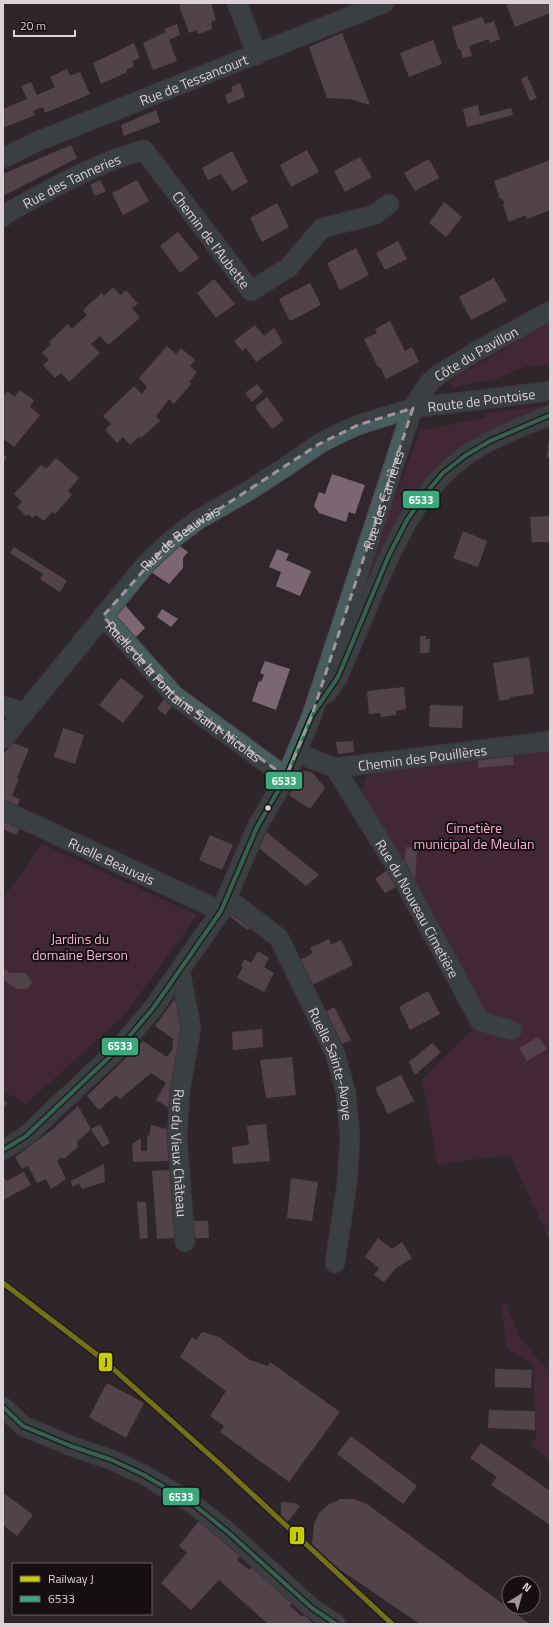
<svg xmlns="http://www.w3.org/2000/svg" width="553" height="1627" font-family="'Titillium Web',sans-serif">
<rect width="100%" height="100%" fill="#30262b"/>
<!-- green -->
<path fill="#5a2a44" d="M550,323V365L526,366L495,379L453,387L450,384L451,380Z
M550,405L478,437L443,462L415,490L388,538L330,667L420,431L485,418L488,413Z
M550,749V1241L510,1155L438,1164L422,1079L486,1017L360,792L370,769Z
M42,844L197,915L126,1013L26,1104L3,1091V899Z
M502,1303H506L518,1335L550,1373V1460L531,1445L536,1436L533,1364L506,1348Z"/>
<!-- building -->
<path fill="#7c6671" d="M184,3H211L216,20L211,22L212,29L198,34L197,30L189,33L179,5Z
M506,3H549L550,13L515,27Z
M482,17L485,24L494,21L500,39L490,43L489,39L469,46L472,56L463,58L460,49H458L452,27Z
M177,24L180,35L169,40L177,61L153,70L143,43L166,32L164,29Z
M342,33L370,105L350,99L327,98L309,47Z
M433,40L442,64L409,77L400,53Z
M134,43L140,58L132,61L134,66L126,70L127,72L101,84L93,63Z
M67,69L70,76L80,72L90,94L45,113L43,107L33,111L35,115L3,128V109L27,99L21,86L31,82L37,95L55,87L50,77Z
M527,76L537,98L530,101L521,79Z
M240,83L245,97L228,104L225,95L233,92L231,87Z
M478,105L480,116L511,108L513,115L467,127L463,109Z
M156,110L160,122L124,136L121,125Z
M71,145L77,158L3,196V174Z
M307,150L319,172L291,187L280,165Z
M232,151L248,182L232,191L221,174L208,180L202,168Z
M360,157L372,177L345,192L334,171Z
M429,159L439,178L415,191L404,173Z
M550,160V210L527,219L526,215L509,222L503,205L505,204L502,199H500L494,181Z
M100,180L106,191L95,196L90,185Z
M137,180L149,201L123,215L112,193Z
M444,202L462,217L446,237L429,223Z
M277,203L289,227L262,242L250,218Z
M178,232L199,258L180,273L160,246Z
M398,241L407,259L385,270L376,253Z
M356,248L369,275L340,290L327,263Z
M494,278L507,301L471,320L459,297Z
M214,279L235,304L216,318L197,293Z
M310,283L321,305L290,321L279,299Z
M113,287L120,295L126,290L138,304L132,308L140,318L108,345L100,336L91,344L100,353L69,382L61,373L55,378L43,365L49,360L42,353L51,344L49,342L68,324L72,329L87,315L83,310L102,293L104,296Z
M390,321L405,351L412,347L419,362L386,379L380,367H378L364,339L377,333L375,329Z
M255,325L264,336L274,328L283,343L256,362L246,348L242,351L234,341Z
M167,346L176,354L181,348L195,360L190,366L197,372L189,382L191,384L174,404L169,399L156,416L160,421L141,438L139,436L130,445L123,437L117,443L105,430L111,424L103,416L134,386L142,394L147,387L139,378Z
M257,384L263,392L252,402L245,393Z
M19,390L34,400L30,407L40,415L14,447L5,440L3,443V397L7,391L15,397Z
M267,397L284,420L272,429L255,407Z
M549,439H550V457H547Z
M3,454L7,457L3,464Z
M56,458L79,478L68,491L72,495L55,514L52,512L44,521L36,515L33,518L28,514L26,516L17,507L22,502L14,494L41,465L46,469Z
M332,474L365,485L355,514L349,512L346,522L319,513L314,506L319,492L325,494Z
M550,516V542H532L530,517Z
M463,531L487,541L478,567L453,558Z
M180,546L188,552L183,558V568L169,584L151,572Z
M14,547L67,581L60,592L40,579L43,574L10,553Z
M277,549L289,554L286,560L311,571L300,596L276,586L281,572L269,567Z
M125,605L145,628L132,641L112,619Z
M162,609L178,619L171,627L157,617Z
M420,636H426V639H430L429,653H420Z
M529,657L534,694L510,697V699L499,701L493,663Z
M265,661L290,669L276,710L252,701L259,681L261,682L264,675L260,673Z
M121,678L144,696L123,723L99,705Z
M404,687L406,709L396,711V715L381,717L380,713L369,714L367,691Z
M169,694L176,701L165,715L157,708Z
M430,705L463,706L462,728L429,727Z
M63,728L84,735L75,764L54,757Z
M353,741L354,752L338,754L336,742Z
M13,743L29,749L17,778L19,779L12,796L20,799L16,811L3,805V754Z
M512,749L514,765L478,768L477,752Z
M304,771L312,772L325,788L310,809L289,795Z
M3,814L22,823L16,835L3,829Z
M265,831L318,874L319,875L306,886L259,848Z
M210,835L233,845L222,870L199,860Z
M406,847L417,848L415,881L404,866Z
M387,870L398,886L385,893L375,879Z
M235,906L255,922L248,930L229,916Z
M329,939L331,945L341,940L353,965L310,986L298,961L313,953L310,948Z
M258,951L269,958L264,967L274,973L264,992L237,978L243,967L241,966L244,959L251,963Z
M3,968L10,973H26L32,982L27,989H17L3,979Z
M428,991L440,1014L410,1030L399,1007Z
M177,996L183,1015L174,1111L156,1100L166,1083L151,1073L120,1099L116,1095L99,1110L87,1096L143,1041L167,1057L172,1050L173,1039L155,1026Z
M334,1007L351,1040L340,1045L324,1013Z
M262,1029L263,1047L233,1050L232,1032Z
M538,1037L547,1049L527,1061L519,1048Z
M432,1043L441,1052L415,1075L409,1062Z
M292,1057L296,1095L266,1098L260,1060Z
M401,1075L414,1101L388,1114L375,1088Z
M3,1100L7,1103L3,1109Z
M78,1106L91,1129L77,1142L78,1147L65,1158H60L57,1161L66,1179L51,1189L46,1179L37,1183L28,1166L22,1169L15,1157L53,1129Z
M100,1124L110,1143L102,1147L91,1129Z
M266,1124L270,1161L233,1164L232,1147L249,1145L247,1126Z
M151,1125L171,1130L170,1161L133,1162L132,1144L141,1138V1151H147V1134L149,1137Z
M104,1164L105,1182L82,1189L79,1183L72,1187L71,1181Z
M171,1170L176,1236L174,1238L157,1239L152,1171Z
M24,1172L31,1185L3,1200V1175L6,1181Z
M291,1178L318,1182L312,1221L287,1218Z
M137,1202H146L148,1238L140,1239Z
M189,1221H208L209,1238H192Z
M378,1238L392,1249L402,1242L412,1258L396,1268L384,1282L374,1275L379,1268L365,1257Z
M202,1332L219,1337L250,1360L268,1366L270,1362L340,1412L289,1482L220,1432L224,1426L210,1416L226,1391L180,1357L192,1337L196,1340Z
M495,1369L532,1370L531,1388L495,1387Z
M107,1383L144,1403L126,1438L89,1417Z
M489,1410L535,1411V1430L488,1428Z
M351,1436L417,1486L403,1504L337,1454Z
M481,1443L550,1491V1525L491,1485L497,1477L470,1458Z
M5,1494L33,1515L17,1536L3,1525V1497Z
M340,1499H353L367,1504L530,1624H420L317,1554L312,1544L314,1524L319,1513L328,1505Z
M281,1502L295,1503L300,1506L284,1527H281Z
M202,1517L240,1556L237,1560L249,1570L252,1567L294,1601L290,1606L302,1617L304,1615L314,1624H268L219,1580L191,1610L161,1583L187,1553L179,1546Z"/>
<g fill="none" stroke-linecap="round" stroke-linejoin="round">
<!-- street casing -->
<g stroke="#4b4246" stroke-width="21">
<g id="street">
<path d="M237,3L257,55"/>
<path id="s1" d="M3,158L36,142L384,3"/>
<path id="s2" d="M3,217L7,213C51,189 95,163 144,150L251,291L289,267L322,228L374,215L389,204"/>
<path id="s3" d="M103,616L175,696L286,777"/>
<path d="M326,694L338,677C349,651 360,625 371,598C393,545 417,491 465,456C490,438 522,427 550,415"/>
<path d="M3,706L24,712"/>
<path id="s4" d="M3,739L146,564L170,541L199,519L245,493L284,468L319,444L338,434L358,425L413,408L550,391"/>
<path id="s5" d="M297,753L335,768L550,741"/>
<path id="s6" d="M335,768L397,868L480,1021L512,1030"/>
<path id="s7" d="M3,810L221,911"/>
<path id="s8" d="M227,898L279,938L335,1053L346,1093L350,1138L347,1183L335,1263"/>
<path id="s9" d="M180,970L191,1028L180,1091L177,1135L185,1242"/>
<path id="s10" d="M3,1150L26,1136L122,1045L154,1007L221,911L257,827L286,777L312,715L405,431L413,408L419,398L430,382L438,375L477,351L550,311"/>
<path d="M3,1407L23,1426L71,1446L112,1460L144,1475L193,1504L229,1533L312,1608L336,1624"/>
</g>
</g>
<!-- street -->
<use href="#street" stroke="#485d5d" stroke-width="19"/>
<!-- bus-1 casing -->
<g stroke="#160f12" stroke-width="7">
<path id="bus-1" d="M3,1150L26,1136L122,1045L154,1007L221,911L257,827L286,777L312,715L338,677L389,555L407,520L426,493L443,473L466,455L490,441L550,415
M3,1407L23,1426L71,1446L112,1460L144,1475L193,1504L229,1533L312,1608L336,1624"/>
</g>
<!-- bus-1 -->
<use href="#bus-1" stroke="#3aaa7d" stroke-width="4"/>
<!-- rail-1 casing -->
<g stroke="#160f12" stroke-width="8">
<path id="rail-1" d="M3,1283L100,1357L222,1466L392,1624"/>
</g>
<!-- rail-1 -->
<use href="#rail-1" stroke="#c6cc00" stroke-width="5"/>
</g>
<!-- marked area -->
<path d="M0 0H553V1627H0ZM413,408L312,715L286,777L175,696L103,616L170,541L319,444L358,425Z" fill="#30262b" fill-opacity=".55" fill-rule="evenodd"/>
<path fill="none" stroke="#a0959a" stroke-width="3" stroke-dasharray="8 5" stroke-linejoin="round" d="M413,408L312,715L286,777L175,696L103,616L170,541L319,444L358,425Z"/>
<!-- markers -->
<circle fill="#dcd1d6" stroke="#160f12" stroke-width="1.5" cx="268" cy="808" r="3.5"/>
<g text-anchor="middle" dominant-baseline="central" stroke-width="4" stroke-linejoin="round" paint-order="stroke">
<!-- street labels -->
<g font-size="14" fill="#dcd1d6" stroke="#160f12">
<text stroke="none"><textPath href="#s1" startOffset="206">Rue de Tessancourt</textPath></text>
<text stroke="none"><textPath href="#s2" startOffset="78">Rue des Tanneries</textPath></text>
<text stroke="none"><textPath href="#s2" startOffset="269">Chemin de l'Aubette</textPath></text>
<text stroke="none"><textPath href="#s10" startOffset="951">Côte du Pavillon</textPath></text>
<text stroke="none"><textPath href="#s4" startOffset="607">Route de Pontoise</textPath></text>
<text stroke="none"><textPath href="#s10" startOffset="769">Rue des Carrières</textPath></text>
<text stroke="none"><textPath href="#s4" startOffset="269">Rue de Beauvais</textPath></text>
<text stroke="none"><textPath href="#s3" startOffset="111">Ruelle de la Fontaine Saint-Nicolas</textPath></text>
<text stroke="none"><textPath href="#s5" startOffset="129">Chemin des Pouillères</textPath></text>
<text stroke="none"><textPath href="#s7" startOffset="120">Ruelle Beauvais</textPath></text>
<text stroke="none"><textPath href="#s6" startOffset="163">Rue du Nouveau Cimetière</textPath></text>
<text stroke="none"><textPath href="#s8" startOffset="203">Ruelle Sainte-Avoye</textPath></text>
<text stroke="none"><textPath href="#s9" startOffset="185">Rue du Vieux Château</textPath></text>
</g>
<!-- park labels -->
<g font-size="14" fill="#f7b1d3" stroke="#160f12">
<text x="474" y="827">Cimetière<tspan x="474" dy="16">municipal de Meulan</tspan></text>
<text x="80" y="938">Jardins du<tspan x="80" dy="16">domaine Berson</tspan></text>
</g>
</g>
<g stroke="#160f12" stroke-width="1.5">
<rect x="402" y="490" width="38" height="19" rx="4" fill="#3aaa7d"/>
<rect x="265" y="771" width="38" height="19" rx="4" fill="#3aaa7d"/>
<rect x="101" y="1037" width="38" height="19" rx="4" fill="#3aaa7d"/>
<rect x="98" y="1352" width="15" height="20" rx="4" fill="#c6cc00"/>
<rect x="162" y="1487" width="38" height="19" rx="4" fill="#3aaa7d"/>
<rect x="289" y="1526" width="16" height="19" rx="4" fill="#c6cc00"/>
</g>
<g font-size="11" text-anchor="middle" font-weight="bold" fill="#fff">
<text x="421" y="504">6533</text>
<text x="284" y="785">6533</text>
<text x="120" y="1050">6533</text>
<text x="181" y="1501">6533</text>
</g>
<g font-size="11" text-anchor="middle" font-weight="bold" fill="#111">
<text x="106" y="1366">J</text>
<text x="297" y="1540">J</text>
</g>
<!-- border -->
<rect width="553" height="1627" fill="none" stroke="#dcd1d6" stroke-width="8"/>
<!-- legend -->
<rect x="12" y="1563" width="140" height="52" fill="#160f12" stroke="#655d60"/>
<rect x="20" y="1576" width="20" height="6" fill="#c6cc00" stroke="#655d60"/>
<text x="48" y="1583" font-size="12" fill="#dcd1d6">Railway J</text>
<rect x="20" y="1596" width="20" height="6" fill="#3aaa7d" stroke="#655d60"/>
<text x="48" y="1603" font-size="12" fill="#dcd1d6">6533</text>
<!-- north arrow -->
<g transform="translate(521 1595) rotate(37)"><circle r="19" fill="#160f12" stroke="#655d60"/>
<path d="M0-3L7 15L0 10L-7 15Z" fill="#a0959a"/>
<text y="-6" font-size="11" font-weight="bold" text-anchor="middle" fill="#dcd1d6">N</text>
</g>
<!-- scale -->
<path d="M14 30v6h61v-6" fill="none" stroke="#dcd1d6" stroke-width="2"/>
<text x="20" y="30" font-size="12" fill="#dcd1d6" stroke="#160f12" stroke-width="3" paint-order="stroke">20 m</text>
</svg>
